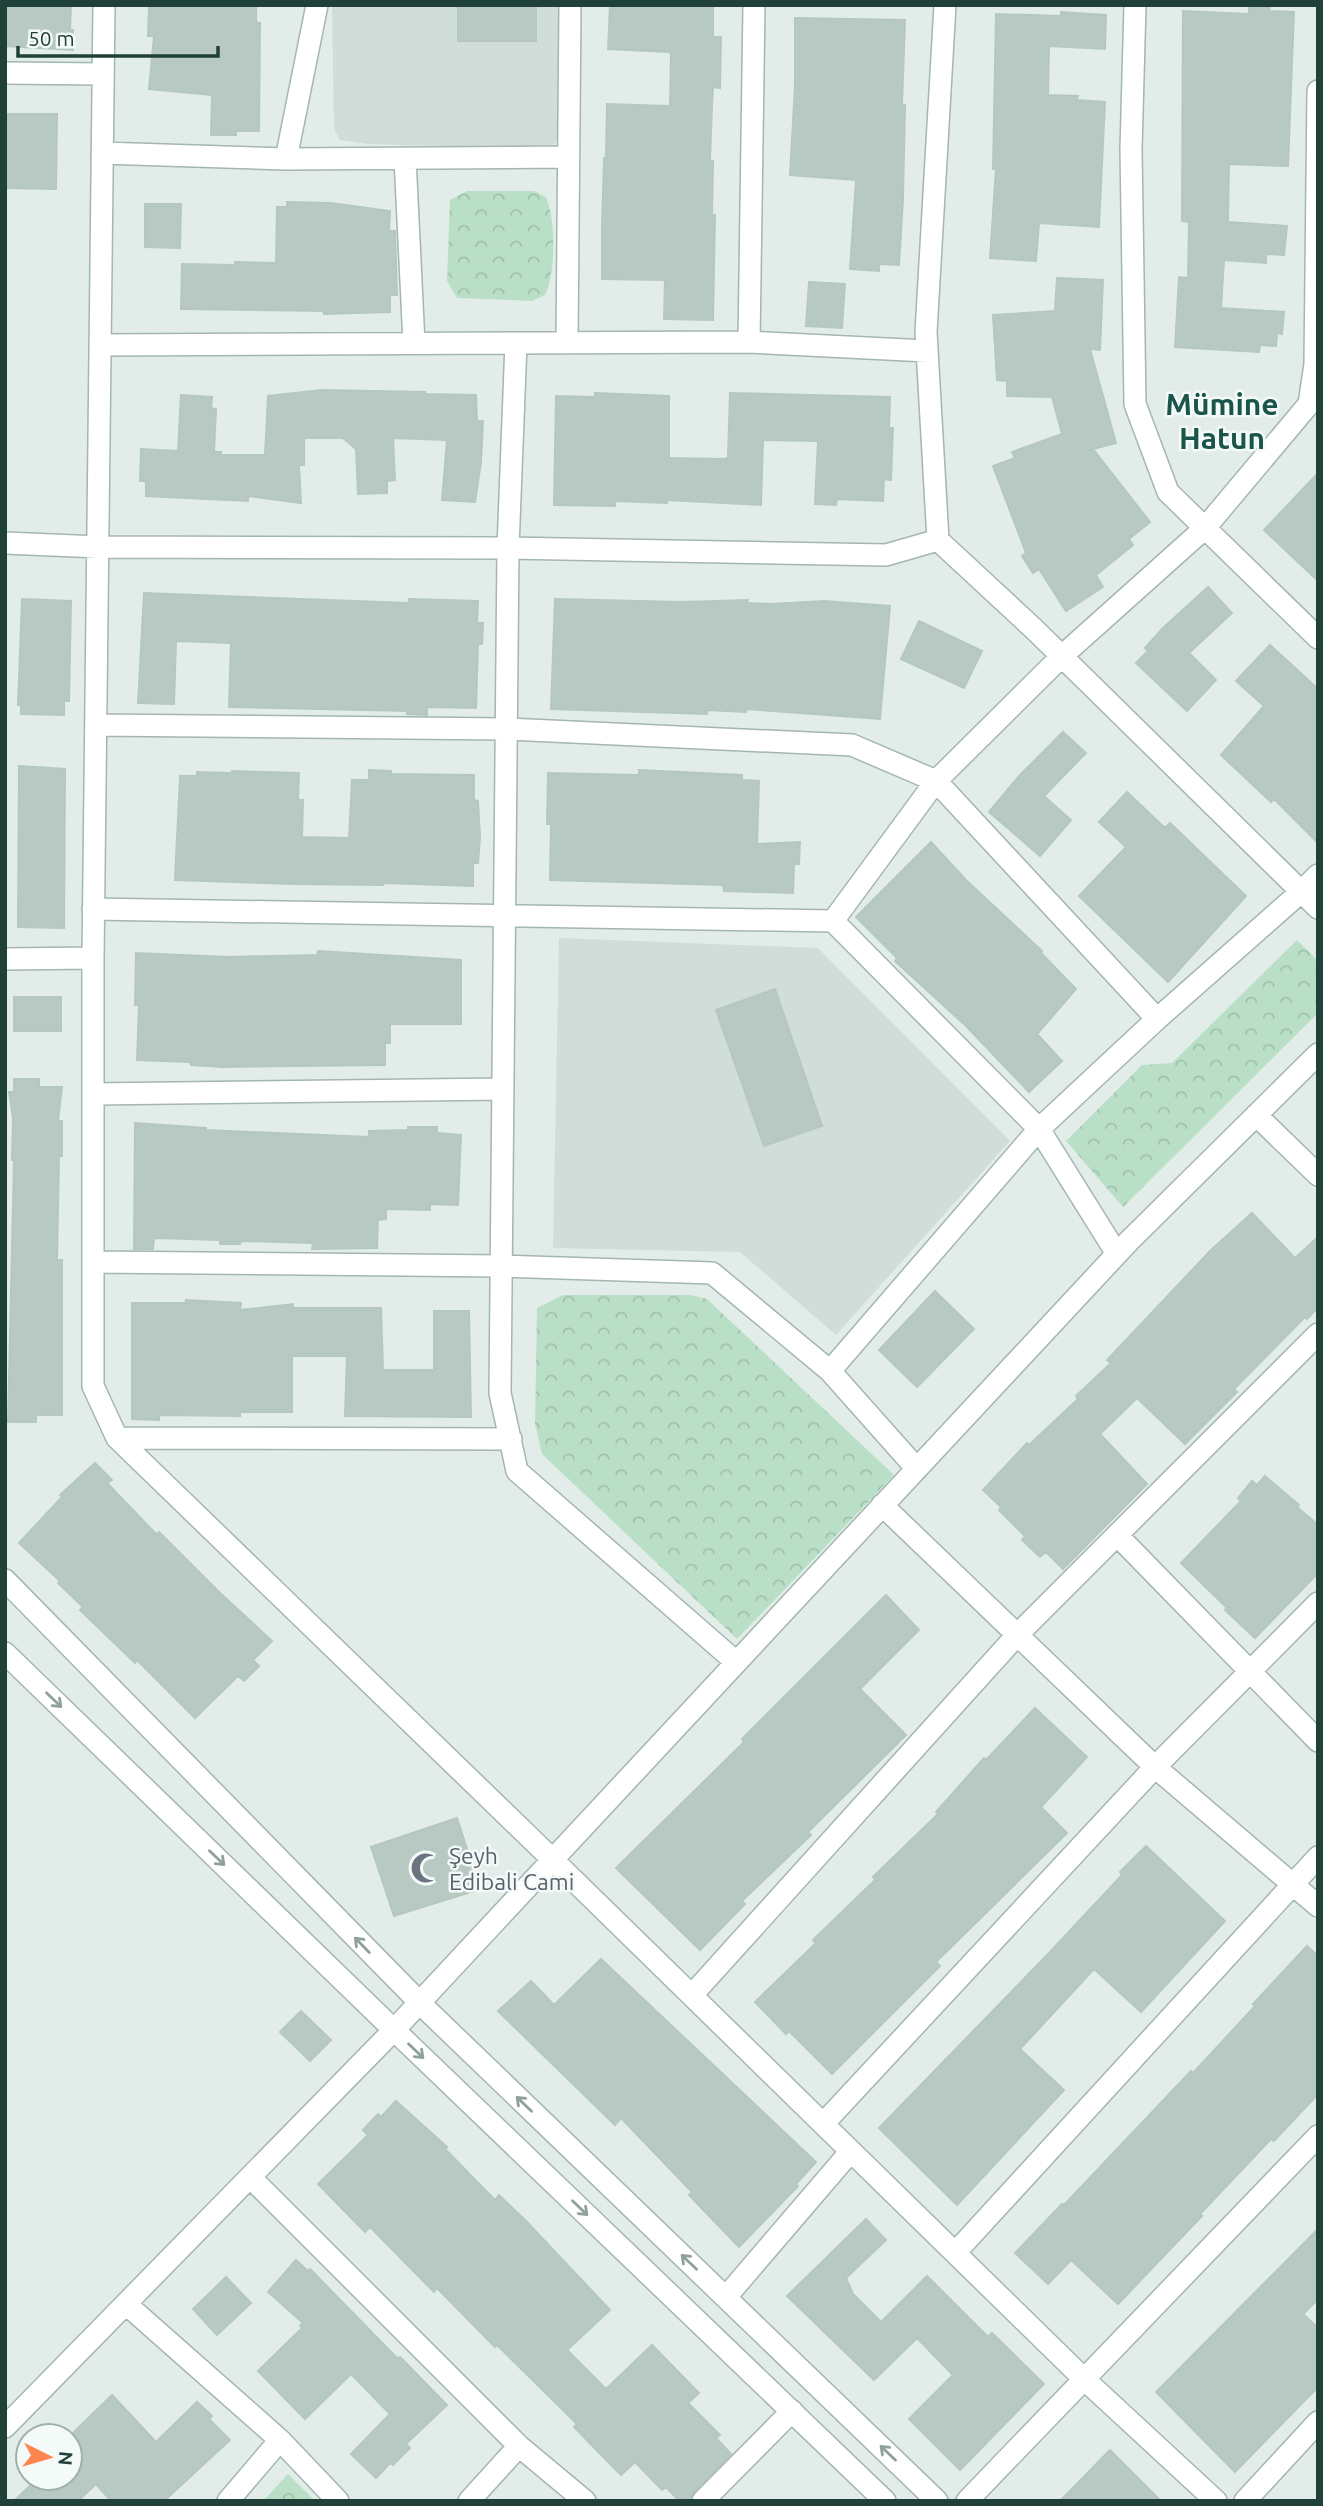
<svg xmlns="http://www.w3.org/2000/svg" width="1323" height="2506" font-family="Ubuntu,sans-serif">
<defs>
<pattern id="park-crowns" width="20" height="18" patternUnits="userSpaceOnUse" patternTransform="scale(1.75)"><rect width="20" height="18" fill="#b9e0c6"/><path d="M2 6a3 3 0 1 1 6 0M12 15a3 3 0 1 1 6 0" fill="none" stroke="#9fc1ab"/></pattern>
</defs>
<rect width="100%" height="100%" fill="#e2ede9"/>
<!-- built -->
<path fill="#d0ddd8" d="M332,5H562L561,137L550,149L368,144L340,140L334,129Z
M559,938L818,948L1010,1141L836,1335L740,1252L553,1248Z"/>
<!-- park -->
<path fill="url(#park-crowns)" d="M467,191H534L546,197C556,220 556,273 545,295L532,301L457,298L447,281L450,200Z
M1297,940L1318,961V1013L1123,1207L1066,1141L1142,1065L1172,1063Z
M563,1295H690L707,1299L894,1475L737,1639L542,1454L535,1424L537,1308Z
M288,2474L315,2501H263Z"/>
<!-- building -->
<path fill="#b7c9c2" stroke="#b4c8c1" stroke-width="2" d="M5,5H71L70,30H73V50L5,46Z
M156,5L256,7V22L260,23L259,131H236V135H211L212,95L149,89L154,36H148L149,7L156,8Z
M458,5H536V41H458Z
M610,5H713V37H721L720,88L713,87L712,105L710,161H713L712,215H715L713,320L664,319L665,280L602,279V227L604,158H606L607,104L670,106L671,54L669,52L608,49Z
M1249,5L1270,6L1269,11L1294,12L1288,166L1229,164L1228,222L1287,226L1284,255L1266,254V263L1224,260L1221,308L1284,312L1282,334L1277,333L1276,346L1260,345L1259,352L1175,347L1179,277L1188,278L1189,222L1182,221L1183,11L1249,14Z
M1061,12L1106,15L1105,49L1049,46L1048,95L1078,96L1077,100L1105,102L1099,227L1039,223L1036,261L990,258L996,169H993L996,14L1061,16Z
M795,18L905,20L902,105H905L903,199L899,265L879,264V271L850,269L856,180L790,175L795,86Z
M5,114H57L56,189L5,188Z
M287,202L331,203L390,211L389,231H395L397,295H390V312L324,314L323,311L181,309L182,264L235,265V262L276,263L277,207H287Z
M145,204H181L180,248L145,247Z
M1057,278L1103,280L1100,350L1090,349L1116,443L1093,449L1150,522L1129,539L1133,545L1096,575L1103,587L1066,611L1039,569L1033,573L1022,556L1026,553L993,466L1015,458L1012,452L1062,434L1052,397L1007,396V381L997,380L993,315L1055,311Z
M809,282L845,284L842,328L806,326Z
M322,390L425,392V394L476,395L477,421H483L481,462L475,502L442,500L447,440L393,438L395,480L387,481V493L358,494L356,449L343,438H304V465H299L301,503L248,496V501L146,496V481H140L141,449L178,451L181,395L212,397L211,408L216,409L214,452H221V455H265L268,396Z
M595,393L669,396V458L725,459L728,457L730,393L890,397L889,428H893L891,480L884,479L883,501L837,499L836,505L815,504L818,441L763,440L761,505L667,500V503L615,501V506L554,505L556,396L595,397Z
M1318,473V581L1264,530Z
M1208,587L1232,613L1189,653L1216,680L1187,711L1136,663L1148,651L1145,648L1162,629Z
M144,593L409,603V599L478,601L477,623H483L482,644H478L476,708L427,707V715L407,714V711L229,707L231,643L176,641L174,704L138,703Z
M22,599L71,601L69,701H64V715L21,714V705H18Z
M555,599L681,602L748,600L747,603L771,604L824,601L890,606L880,719L746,709V712L707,710V714L551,709Z
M919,621L982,651L964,688L901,659Z
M1270,645L1318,689V843L1274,799L1271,802L1221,755L1264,706L1236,681Z
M1063,732L1086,753L1044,796L1071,820L1040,856L989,812L1019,776Z
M19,766L65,769L64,928L18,927Z
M369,770L391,771V774L474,775V800L478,801L480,837L478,863H473V886L383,883V885L294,884L175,880L180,776H197V772L232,773V771L299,773L298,800H303L302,837L349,838L352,780H369Z
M639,770L742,775V780L759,781L757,844L800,842L799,864H794L793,893L724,891L723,885L550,880L551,824H547L548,773L639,775Z
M1127,792L1165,828L1170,823L1246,896L1168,982L1079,896L1126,847L1099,822Z
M931,842L966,880L1042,951L1041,953L1076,989L1037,1034L1062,1061L1029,1092L966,1026L895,961L897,958L856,917Z
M318,951L461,960V1024H390V1043H385V1065L223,1067L191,1065L190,1062L137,1060L139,1005H135L136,953L228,957L317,955Z
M775,989L822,1126L764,1146L716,1010Z
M14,997H61V1031H14Z
M14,1079H39V1087H62L58,1121H62V1156H59L57,1260H62V1415H36V1422H8L14,1160H12L13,1118L9,1092H14Z
M135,1123L206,1128V1130L369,1137V1131L408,1130V1127H437V1133L461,1135L458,1205L430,1204V1210L386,1209V1219L378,1220L377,1248L312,1249L313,1243L241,1241L240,1244H220V1240L154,1238L153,1249H134Z
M1252,1213L1295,1258L1318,1237V1307L1307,1319L1305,1317L1234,1389L1237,1392L1185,1444L1137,1398L1100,1434L1147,1484L1063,1569L1046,1552L1040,1557L1022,1540L1025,1536L999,1510L1001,1507L983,1490L1027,1443L1029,1445L1078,1399L1076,1396L1111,1363L1107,1360L1210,1251Z
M935,1291L974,1329L917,1387L879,1350Z
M186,1300L241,1303L240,1310L293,1304V1308H381L383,1370H434V1311H469L471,1417L345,1416L347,1356H292V1412H240V1416L159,1415V1420L132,1419V1303H186Z
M95,1463L112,1480L107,1483L156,1534L159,1532L220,1593L272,1641L253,1660L259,1666L244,1681L238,1676L195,1718L137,1660L135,1663L80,1610L83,1607L58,1583L60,1581L19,1543L62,1497L60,1495Z
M1265,1476L1299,1505L1297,1507L1318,1525V1573L1255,1638L1225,1610L1227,1608L1181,1563L1241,1501L1238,1498L1252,1481L1257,1485Z
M886,1595L919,1630L860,1689L906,1735L808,1832L811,1835L742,1901L745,1904L700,1950L616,1868L744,1742L742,1739Z
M1035,1708L1087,1757L1041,1807L1067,1833L936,1962L940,1966L832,2074L789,2031L786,2034L755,2002L816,1943L813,1940L875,1880L873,1877L938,1814L936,1812L984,1758L986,1760Z
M457,1818L480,1889L394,1916L371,1847Z
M1146,1846L1225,1921L1141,2012L1094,1969L1020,2049L1064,2090L957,2205L879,2128L1049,1953L1122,1875L1120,1872Z
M1307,1946L1318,1956V2094L1274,2141L1271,2139L1200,2214L1202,2216L1118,2304L1071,2260L1048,2284L1015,2253L1062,2204L1064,2205L1191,2071L1193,2073L1255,2006L1253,2004Z
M601,1959L816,2162L796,2184L798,2186L739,2247L689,2195L692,2192L621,2118L615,2125L498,2011L531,1981L554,2005Z
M301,2011L331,2040L310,2061L280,2032Z
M396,2101L447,2147L445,2149L495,2200L499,2195L527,2222L610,2310L567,2350L606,2389L652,2345L699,2393L688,2403L720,2435L716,2438L731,2454L694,2492L688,2501H679L666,2487L662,2490L635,2462L621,2475L574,2427L577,2424L497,2345L495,2347L437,2288L434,2292L370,2227L365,2232L318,2184L368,2135L363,2130L378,2114L381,2117Z
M866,2219L886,2240L846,2278L853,2294L881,2322L927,2276L988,2337L992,2333L1044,2384L960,2470L909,2419L953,2375L917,2338L874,2380L787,2296Z
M1318,2229V2299L1303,2314L1318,2328V2387L1235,2472L1156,2392Z
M296,2260L308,2271L310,2269L398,2359L400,2357L447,2405L406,2444L410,2448L393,2465L390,2463L376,2478L351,2454L390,2414L351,2374L305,2419L258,2371L302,2328L300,2326L303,2323L268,2292Z
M226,2277L251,2303L217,2335L193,2309Z
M112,2395L156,2442L197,2402L212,2416L209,2419L230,2440L164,2501H111L96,2484L78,2501H14L38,2478H70V2436Z
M1110,2450L1161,2501H1060Z"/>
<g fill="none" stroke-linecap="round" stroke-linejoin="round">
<!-- minor casing -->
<g stroke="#a4b6b1" stroke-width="24">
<path id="minor" d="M104,5L93,958V1386L117,1438L552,1859L1084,2379L1216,2501
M945,5L926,332L938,540L1034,629L1318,908
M1135,5L1131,149L1135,404L1168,492L1318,638
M5,73L103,74
M102,153L286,159L317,5
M405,158L414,343
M286,159L568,157
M567,342L570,5
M749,342L754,5
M516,343L508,548L500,1393L517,1471L736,1662
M101,345L749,342L927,351
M5,543L99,547L508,548L886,555L938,540
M96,725L506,729L852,745L936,781L1157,1019
M93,909L833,921L1039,1129L1117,1254
M833,921L936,781L1062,656L1205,528L1309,404L1315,364L1318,91
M5,959L93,958
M93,1094L503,1089
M1256,1115L1318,1175
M93,1262L502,1266L712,1273L830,1371L917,1469
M830,1371L1039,1129L1157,1019L1301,892L1318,875
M117,1438L511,1439
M882,1505L1155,1767L1318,1906
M1117,1535L1318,1741
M692,1995L1017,1635L1318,1334
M823,2124L1155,1767L1318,1603
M250,2177L519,2446L585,2501
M955,2253L1318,1857
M726,2297L851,2151
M126,2304L280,2440L228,2501
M5,2427L394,2030L1129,1241L1318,1054
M280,2440L338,2501
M469,2501L519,2446
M703,2501L792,2411
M967,2501L1318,2136
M1245,2501L1318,2422"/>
</g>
<!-- tertiary casing -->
<g stroke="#a4b6b1" stroke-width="24">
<path id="tertiary" d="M5,1580L428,2011L937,2501
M5,1653L394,2030L885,2501"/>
</g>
<!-- minor -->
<use href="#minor" stroke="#fff" stroke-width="21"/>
<!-- tertiary -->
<use href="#tertiary" stroke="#fff" stroke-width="21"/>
</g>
<!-- one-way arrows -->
<defs><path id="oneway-shaft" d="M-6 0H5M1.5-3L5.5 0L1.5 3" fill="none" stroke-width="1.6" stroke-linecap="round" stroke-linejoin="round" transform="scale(1.75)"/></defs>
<g stroke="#90a09c">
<use href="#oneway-shaft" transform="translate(54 1700) rotate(44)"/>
<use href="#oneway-shaft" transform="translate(217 1858) rotate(44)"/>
<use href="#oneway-shaft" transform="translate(362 1945) rotate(-134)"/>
<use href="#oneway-shaft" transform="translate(416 2051) rotate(44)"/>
<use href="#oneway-shaft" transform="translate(524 2104) rotate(-136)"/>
<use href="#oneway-shaft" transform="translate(580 2208) rotate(44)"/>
<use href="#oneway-shaft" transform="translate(689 2262) rotate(-136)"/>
<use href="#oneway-shaft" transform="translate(888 2453) rotate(-136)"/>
</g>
<!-- icons -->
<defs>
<g id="mosque-bare" transform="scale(2.415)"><path d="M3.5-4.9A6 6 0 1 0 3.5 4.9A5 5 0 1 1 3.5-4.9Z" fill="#6b7280" stroke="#f3faf7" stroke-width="2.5" paint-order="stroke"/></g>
</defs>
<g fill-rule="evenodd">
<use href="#mosque-bare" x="426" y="1868"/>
</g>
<g text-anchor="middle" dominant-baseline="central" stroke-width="5" stroke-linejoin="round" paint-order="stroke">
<!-- worship labels -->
<g font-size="23" fill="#5b616d" stroke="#f3faf7" text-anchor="start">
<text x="449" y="1855">Şeyh<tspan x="449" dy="26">Edibali Cami</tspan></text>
</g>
<!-- district labels -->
<g font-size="30" font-weight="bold" fill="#1a544a" stroke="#f3faf7">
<text x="1222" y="404">Mümine<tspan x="1222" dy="34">Hatun</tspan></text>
</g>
</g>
<!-- border -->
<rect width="1323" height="2506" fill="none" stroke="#20403a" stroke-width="14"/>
<!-- north arrow -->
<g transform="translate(49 2457) rotate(95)"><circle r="33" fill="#f3faf7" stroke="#9fb0ab" stroke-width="2"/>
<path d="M0-5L12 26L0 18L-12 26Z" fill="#fd8650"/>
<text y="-10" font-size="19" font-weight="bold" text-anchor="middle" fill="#20403a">N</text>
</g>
<!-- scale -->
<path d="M18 46v10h200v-10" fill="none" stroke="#20403a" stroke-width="3.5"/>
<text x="28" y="46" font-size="21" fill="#20403a" stroke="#f3faf7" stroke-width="5" paint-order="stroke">50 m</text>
</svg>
